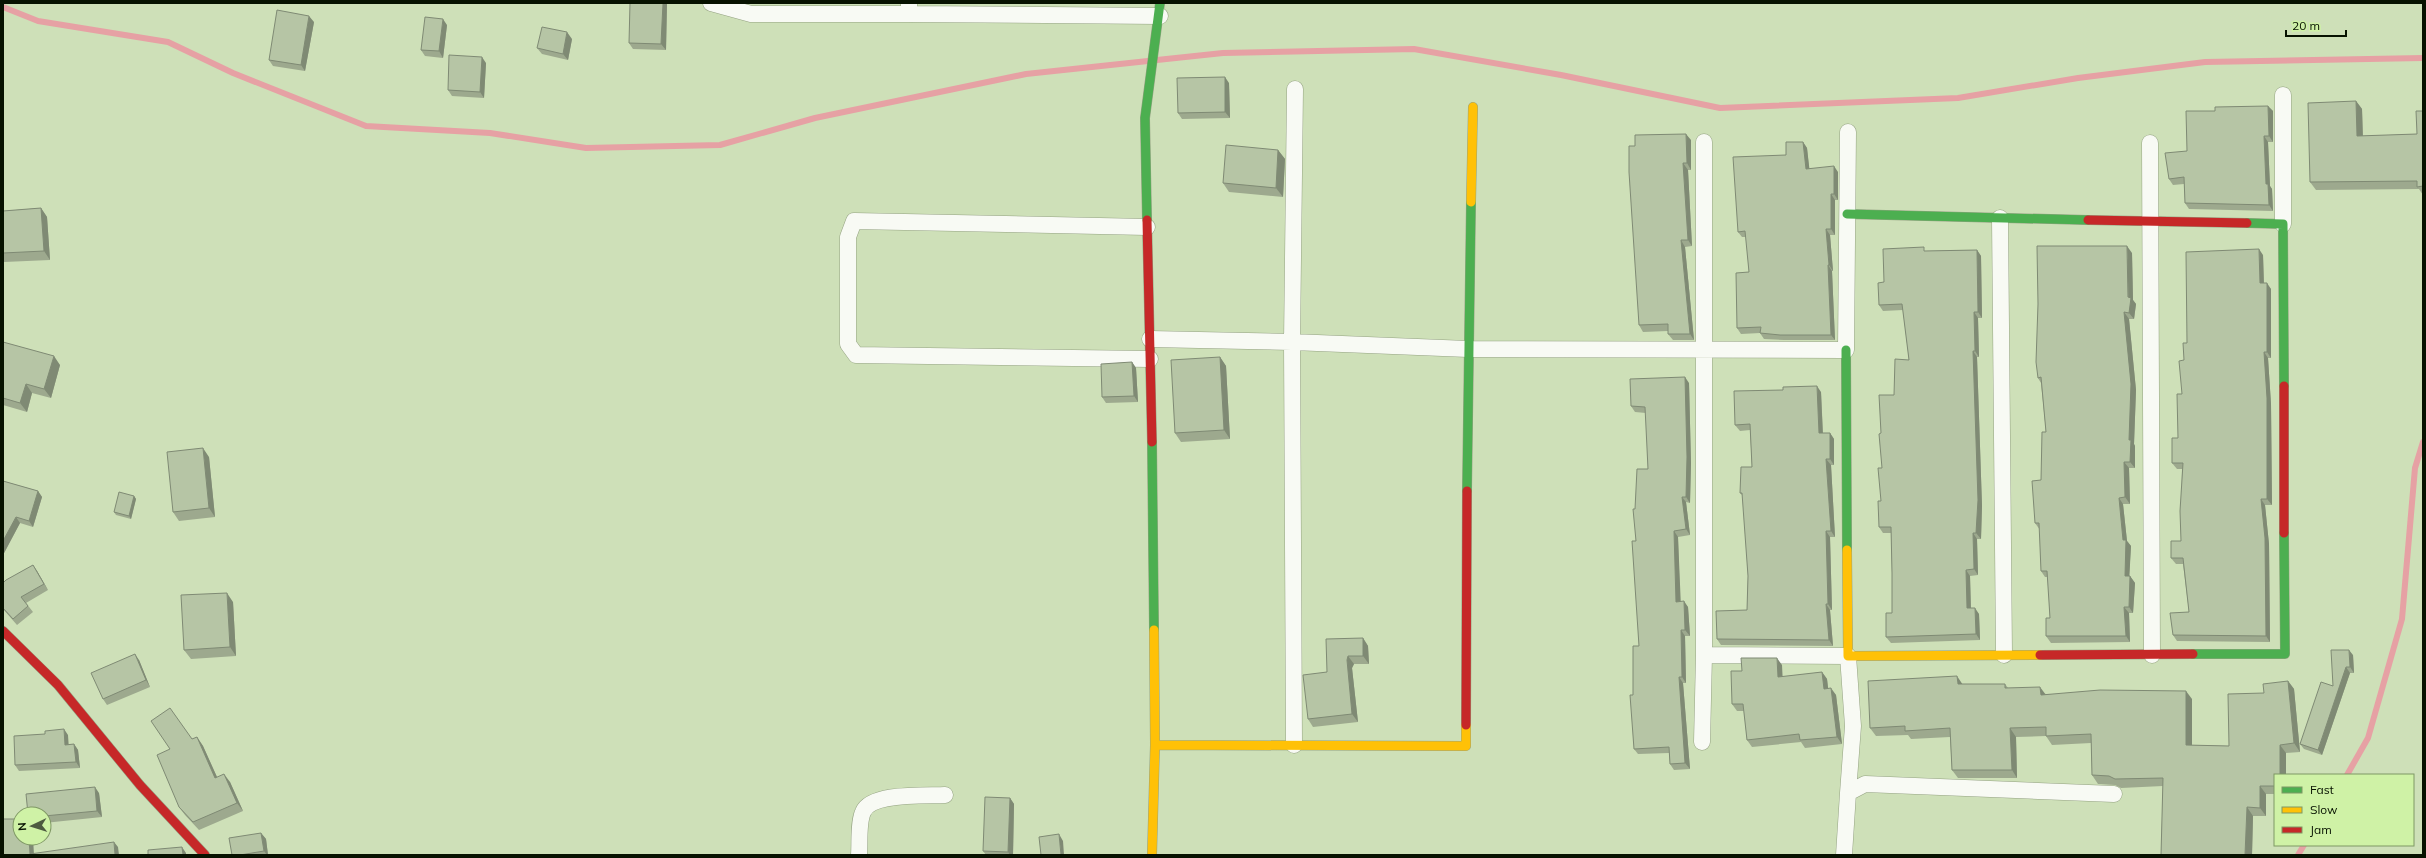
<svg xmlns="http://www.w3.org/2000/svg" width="2426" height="858" font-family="Mulish,sans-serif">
<rect width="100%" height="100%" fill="#cee0b8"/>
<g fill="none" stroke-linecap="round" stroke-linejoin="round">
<!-- stream -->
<path stroke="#e6a1a4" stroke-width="6" d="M3,7L38,21L168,42L233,73L366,126L490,133L586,148L720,145L815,118L1026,74L1148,61
M1157,60L1223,53L1414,49L1561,75L1720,108L1958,98L2078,78L2205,62L2423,58
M2347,775L2368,738L2402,619L2415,468L2423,442
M2298,855L2304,845"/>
<!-- street casing -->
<g stroke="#94a282" stroke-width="17">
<path id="street" d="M711,3L751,14H909
M909,3V14L1160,16
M2283,95V224
M1704,142V655L1848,656L1853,726L1848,793
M2150,143L2152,655
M2000,218L2004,655
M1147,227L854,221L848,237V344L856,355L1150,359
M1150,339L1292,342L1468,349L1846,350L1848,132
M1702,742L1704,655
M1294,745L1292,342L1295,89
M859,855C860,842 858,823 863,812C871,792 927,796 945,795
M1844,855L1848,793L1865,784L2114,794"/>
</g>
<!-- fast casing -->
<g stroke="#94a282" stroke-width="10">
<path id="fast" d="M1847,214L2088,220
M1147,220L1145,118L1160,3
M2247,223L2283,224L2284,386
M1846,350L1847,550
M1152,442L1154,630
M1467,491L1471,202
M2193,654H2285L2284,533"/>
</g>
<!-- slow casing -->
<g stroke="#94a282" stroke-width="10">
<path id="slow" d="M1471,202L1473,107
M1847,550L1848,656L2040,655
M1155,745L1466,746V725
M1152,855L1155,745L1154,630"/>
</g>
<!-- jam casing -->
<g stroke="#94a282" stroke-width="10">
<path id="jam" d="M1147,220L1152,442
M2088,220L2247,223
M2284,386V533
M3,631L58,685L140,785L205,855
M2040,655L2193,654
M1466,725L1467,491"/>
</g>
<!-- street -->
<use href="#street" stroke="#f8faf4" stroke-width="16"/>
<!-- fast -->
<use href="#fast" stroke="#4caf50" stroke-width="9"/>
<!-- slow -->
<use href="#slow" stroke="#ffc107" stroke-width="9"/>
<!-- jam -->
<use href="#jam" stroke="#c62828" stroke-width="9"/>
</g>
<!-- wall -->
<path fill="#9da98e" d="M667,3L666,50L633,49L629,43Z
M314,22L305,71L273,66L269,60Z
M447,25L443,58L425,56L421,50Z
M572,39L568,60L542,54L537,48Z
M486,63L484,98L452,96L448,90Z
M1229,83L1230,118L1182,119L1178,113Z
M2356,101L2362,109L2363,136L2417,134L2423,111V195L2419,189L2316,190L2310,182Z
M2268,106L2273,111V142H2268L2270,186L2272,189L2273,211L2189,209L2185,203L2184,184L2173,185L2169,179L2187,151L2215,111Z
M1691,140V170H1688L1692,246L1685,247L1694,340H1673L1668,334V331L1643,332L1639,325L1635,146Z
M1803,142L1807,148L1809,168L1838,172V200H1835V235H1830L1833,271H1832L1835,340H1784L1764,339L1760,333L1741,334L1737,328L1749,272L1746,237H1742L1738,232L1786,155Z
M1278,150L1285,159L1283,197L1229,192L1223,183Z
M41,208L47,217L50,260L4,262L3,260V211Z
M1977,250L1981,256L1982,318H1978L1979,357H1977L1982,506L1981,539H1977L1978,575L1970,576L1971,608L1979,614L1980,640L1891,643L1886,637L1892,613V573L1891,533H1883L1879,527L1881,501L1882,468L1881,433L1894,395L1909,360L1903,310L1883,311L1879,305L1884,282L1926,251Z
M2132,253L2133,300L2136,304L2134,319H2129L2136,390L2134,444L2135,446V468H2129L2130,504H2123L2127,541L2131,546L2129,576H2130L2135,583L2133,613H2129L2130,642L2051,643L2046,636L2050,618L2048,577H2045L2041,571L2040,530L2035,523L2041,480L2046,432L2041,383L2038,378Z
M2263,255L2264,283L2271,289V358H2268L2271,404L2272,505H2265L2269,544L2270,642L2177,641L2173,635L2189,612L2183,564H2176L2171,558L2181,541L2182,469H2177L2172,463L2178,438L2182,394L2187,343Z
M3,342L60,365L51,398L32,393L27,412L3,405Z
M1220,357L1226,366L1230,439L1181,442L1175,433Z
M1132,362L1136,368L1138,402L1106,403L1102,397Z
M1689,383L1691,463L1690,503L1686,502L1690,535L1678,537L1680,601L1688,607L1690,636H1685L1686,683H1683L1690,769L1674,770L1670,764L1669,753L1638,754L1634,749L1633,695L1639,646L1635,509L1648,469L1646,413L1635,412L1631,406Z
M1821,392L1823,433H1830L1834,439V465H1831L1835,537H1830L1832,610H1830L1833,646L1721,645L1717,639L1747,610L1748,576L1743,496L1740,493L1752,467L1750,430L1740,431L1735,425Z
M209,457L215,517L179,521L173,512Z
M3,481L38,491L42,497L33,527L20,523L3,555Z
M134,496L136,499L131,519L116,515L114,512Z
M33,565L37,571L48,590L26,603L33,612L17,625L3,609V583Z
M233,602L236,656L191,659L184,650Z
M1363,638L1368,646L1369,664H1354L1352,668L1358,722L1313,727L1308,719L1327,672Z
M2353,655L2354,673H2350L2322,755L2304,749L2300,744L2333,686Z
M139,660L150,687L107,705L103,699Z
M1782,665V677L1822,672L1827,679L1828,688L1836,695L1842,744L1805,748L1801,742L1752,747L1747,740L1744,711H1737L1732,704L1742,671Z
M2288,681L2294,689L2300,752L2286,753V775H2275V794H2266V816H2253L2252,855H2161L2163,786L2121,788L2115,785L2098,784L2092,775L2091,743L2052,745L2046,736L2016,737L2017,778H1958L1952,770L1950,737L1911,739L1908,735L1876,736L1870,728L1962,684H2005L2008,688L2046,694L2192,699V745L2229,746L2264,693Z
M68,735V744H74L78,750L80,768L19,771L15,765Z
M197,737L203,746L217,777L230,782L243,811L199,830L185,815L179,807L170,749Z
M99,793L102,817L44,823V814Z
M1010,798L1014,804L1013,855H986L983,851Z
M261,833L266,839L268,855H232Z"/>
<!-- shaded-wall -->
<path fill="#7f8a74" d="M663,3H667L666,50L661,44Z
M309,16L314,22L305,71L301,65Z
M443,19L447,25L443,58L439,51Z
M567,32L572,39L568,60L563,54Z
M482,57L486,63L484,98L480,92Z
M1225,77L1229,83L1230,118L1225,112Z
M2356,101L2362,109L2363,144L2357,136Z
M2268,106L2273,111V142L2269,136Z
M1686,134L1691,140V170L1687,163Z
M2264,136L2268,142L2270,186L2272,189L2273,211L2269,205L2266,184Z
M1803,142L1807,148L1810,174L1806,169Z
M1278,150L1285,159L1283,197L1276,188Z
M1683,163L1688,170L1692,246L1688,240Z
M1834,166L1838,172V200L1834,194Z
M1831,194L1835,200V235L1831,229Z
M41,208L47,217L50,260L44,251Z
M1826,229L1830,235L1833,271L1829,265Z
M1681,240L1685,247L1694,340L1690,334Z
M2127,246L2132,253L2133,300L2136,304L2134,319L2129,313Z
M2259,249L2263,255L2264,289L2260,283Z
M1977,250L1981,256L1982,318L1978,312Z
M1828,265L1832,271L1835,340L1831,335Z
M2267,283L2271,289V358L2267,352Z
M1974,312L1978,318L1979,357L1975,351Z
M2124,312L2129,319L2136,390L2134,444L2135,446V468L2130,462Z
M1973,351L1977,357L1982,506L1981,539L1976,533Z
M2264,352L2268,358L2271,404L2272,505L2267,499Z
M54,356L60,365L51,398L44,389Z
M1220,357L1226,366L1230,439L1224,430Z
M1132,362L1136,368L1138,402L1134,396Z
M1685,377L1689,383L1691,463L1690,503L1686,497Z
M26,384L32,393L27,412L20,403Z
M1817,386L1821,392L1823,439L1819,433Z
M1830,433L1834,439V465L1830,459Z
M203,448L209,457L215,517L209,508Z
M1826,459L1831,465L1835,537L1831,531Z
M2124,462L2129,468L2130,504L2125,497Z
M38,491L42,497L33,527L29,521Z
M134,496L136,499L131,519L129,516Z
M1682,497L1686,502L1690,535L1686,529Z
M2119,498L2123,504L2127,541L2131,546L2129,583L2125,576L2123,540Z
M2261,499L2265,505L2269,544L2270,642L2266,636Z
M16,517L20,523L3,555V541Z
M1674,531L1678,537L1681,608L1676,602Z
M1826,531L1830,537L1832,610L1828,604Z
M1973,533L1977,539L1978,575L1974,569Z
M33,565L37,571L48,590L44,584Z
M1966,570L1970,576L1971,614L1967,608Z
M2130,576L2135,583L2133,613L2129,607Z
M227,593L233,602L236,656L230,647Z
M1684,601L1688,607L1690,636L1685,630Z
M1826,604L1830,610L1833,646L1829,640Z
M2124,607L2129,613L2130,642L2126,636Z
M1975,608L1979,614L1980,640L1976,634Z
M1681,630L1685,636L1686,683L1682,677Z
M1363,638L1368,646L1369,664L1363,656Z
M2349,650L2353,655L2354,673L2350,667Z
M135,654L139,660L150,687L146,680Z
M1348,656L1354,664L1352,668L1358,722L1352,714L1347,660Z
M1777,658L1782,665L1783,685L1778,677Z
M2346,667L2350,673L2322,755L2318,750Z
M1822,672L1827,679L1829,696L1824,689Z
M1957,676L1963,685L1958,684Z
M1679,677L1683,683L1690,769L1685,763Z
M2288,681L2294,689L2300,752L2294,743Z
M2040,687L2046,695H2041Z
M1831,688L1836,695L1842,744L1837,737Z
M2186,691L2192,699V753L2186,745Z
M2010,728L2016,737L2017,778L2012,770Z
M64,729L68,735L69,750L65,745Z
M197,737L203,746L221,786L215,778Z
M74,744L78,750L80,768L76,762Z
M2280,745L2286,753V775H2280Z
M224,774L230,782L243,811L237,803Z
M2260,786L2266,794V816L2260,808Z
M95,787L99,793L102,817L97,811Z
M1010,798L1014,804L1013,855H1010L1008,852Z
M2247,807L2253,816L2252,855H2245Z
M261,833L266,839L268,855H267L264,851Z
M1059,834L1063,841L1064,855H1061Z
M29,838H33L34,855L30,854Z
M114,842L118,847L119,855H115Z
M182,847L186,853V855H183Z"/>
<!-- building -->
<path fill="#b6c5a5" stroke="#7f8a74" d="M630,3H663L661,44L629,43Z
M277,10L309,16L301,65L269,60Z
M425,17L443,19L439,51L421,50Z
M542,27L567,32L563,54L537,48Z
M449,55L482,57L480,92L448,90Z
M1225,77V112L1178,113L1177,78Z
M2356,101L2357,136L2417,134L2416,111H2423V186L2417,187V181L2310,182L2308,103Z
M2268,106L2269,136H2264L2266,184H2268L2269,205L2185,203L2184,177L2169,179L2165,153L2187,151L2186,111H2215V107Z
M1686,134L1687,163H1683L1688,240H1681L1690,334H1668V324L1639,325L1629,172V146H1635V135Z
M1786,142H1803L1806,169L1834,166V194H1831V229H1826L1829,265H1828L1831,335H1780L1760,333L1761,327L1737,328L1736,273L1749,272L1745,231L1738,232L1733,157L1786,155Z
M1226,145L1278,150L1276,188L1223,183Z
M41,208L44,251L3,253V211Z
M2037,246H2127L2128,297L2131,298L2129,313L2124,312L2131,384L2129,440H2131L2130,462H2124L2125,497L2119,498L2123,540H2126L2125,576H2130L2129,607H2124L2126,636H2046V618H2050L2047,571H2041L2039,523H2035L2032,481L2041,480L2042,432H2046L2041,377L2038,378L2036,362L2038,304Z
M1924,247V251L1977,250L1978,312H1974L1975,351H1973L1978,500L1976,533H1973L1974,569L1966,570L1967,608H1975L1976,634L1886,637V613H1892V573L1891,527H1879L1878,501H1881L1878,468H1882L1879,434L1881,433L1879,395H1894L1895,359L1909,360L1902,304L1879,305L1878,283L1884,282L1883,249Z
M2259,249L2260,283H2267V352H2264L2267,398V499H2261L2265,538L2266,636L2173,635L2170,613L2189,612L2183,558H2171V541H2181L2180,511L2183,463H2172V438H2178L2177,394H2182L2179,361L2184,360L2183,343H2187L2186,252Z
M3,342L54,356L44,389L26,384L20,403L3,398Z
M1220,357L1224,430L1175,433L1171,360Z
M1132,362L1134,396L1102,397L1101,364Z
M1685,377L1687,457L1686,497H1682L1686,529L1674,531L1676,602L1684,601L1685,630H1681L1682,677H1679L1685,763L1670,764L1669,747L1634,749L1630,695H1633V646H1639L1632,541H1636L1633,509H1635L1637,469H1648L1645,407L1631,406L1630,379Z
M1817,386L1819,433H1830V459H1826L1831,531H1826L1828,604H1826L1829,640L1717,639L1716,611L1747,610L1748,576L1742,493H1740L1741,467H1752L1750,424L1735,425L1734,391L1783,390V387Z
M203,448L209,508L173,512L167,452Z
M3,481L38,491L29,521L16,517L3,541Z
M119,492L134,496L129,516L114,512Z
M33,565L44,584L21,597L28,606L13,619L3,608V583L6,580Z
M227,593L230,647L184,650L181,595Z
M1363,638V656H1348L1347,660L1352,714L1308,719L1303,675L1327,672L1326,639Z
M2331,650H2349L2350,667H2346L2318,750L2300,744L2321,682L2333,686Z
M135,654L146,680L103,699L91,673Z
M1741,658H1777L1778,677L1822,672L1824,689L1831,688L1837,737L1800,740L1799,734L1747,740L1743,704H1732L1731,671H1742Z
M1957,676L1958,684H2005V688L2040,687L2041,695L2100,690L2186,691V745L2229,746L2228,694L2264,693L2263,684L2288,681L2294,743L2280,745V775H2275V786H2260V808L2247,807L2245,855H2161L2163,778L2115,779L2109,776L2092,775L2091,734L2046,736V727L2010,728L2012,770H1952L1950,728L1905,731V726L1870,728L1868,681Z
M170,708L192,739L197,737L215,778L224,774L237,803L193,822L179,807L157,755L170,749L151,721Z
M64,729L65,745L74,744L76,762L15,765L14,736L45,734V731Z
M95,787L97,811L44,816V814H28L26,794Z
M985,797L1010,798L1008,852L983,851Z
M3,819H20V838H29L30,854L114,842L115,855H3Z
M261,833L264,851L240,855H232L229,838Z
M1059,834L1061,855H1041L1039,837Z
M182,847L183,855H148V850Z"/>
<!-- border -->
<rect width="2426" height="858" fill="none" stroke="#071200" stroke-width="8"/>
<!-- legend -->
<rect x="2274" y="774" width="140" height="72" fill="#cff2a6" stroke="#7f9864"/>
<rect x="2282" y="787" width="20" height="6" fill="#4caf50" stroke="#7f9864"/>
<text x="2310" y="794" font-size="12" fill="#071200">Fast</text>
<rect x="2282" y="807" width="20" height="6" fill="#ffc107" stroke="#7f9864"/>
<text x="2310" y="814" font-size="12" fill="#071200">Slow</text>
<rect x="2282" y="827" width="20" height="6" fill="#c62828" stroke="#7f9864"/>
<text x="2310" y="834" font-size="12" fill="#071200">Jam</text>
<!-- north arrow -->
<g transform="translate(32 826) rotate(266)"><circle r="19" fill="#cff2a6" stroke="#7f9864"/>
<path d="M0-3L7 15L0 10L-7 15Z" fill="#4d5a40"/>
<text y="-6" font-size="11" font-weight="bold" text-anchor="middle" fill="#071200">N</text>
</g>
<!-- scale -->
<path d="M2286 30v6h60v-6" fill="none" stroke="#071200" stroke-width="2"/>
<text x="2292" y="30" font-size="12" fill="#071200" stroke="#cff2a6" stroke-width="3" paint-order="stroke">20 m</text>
</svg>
